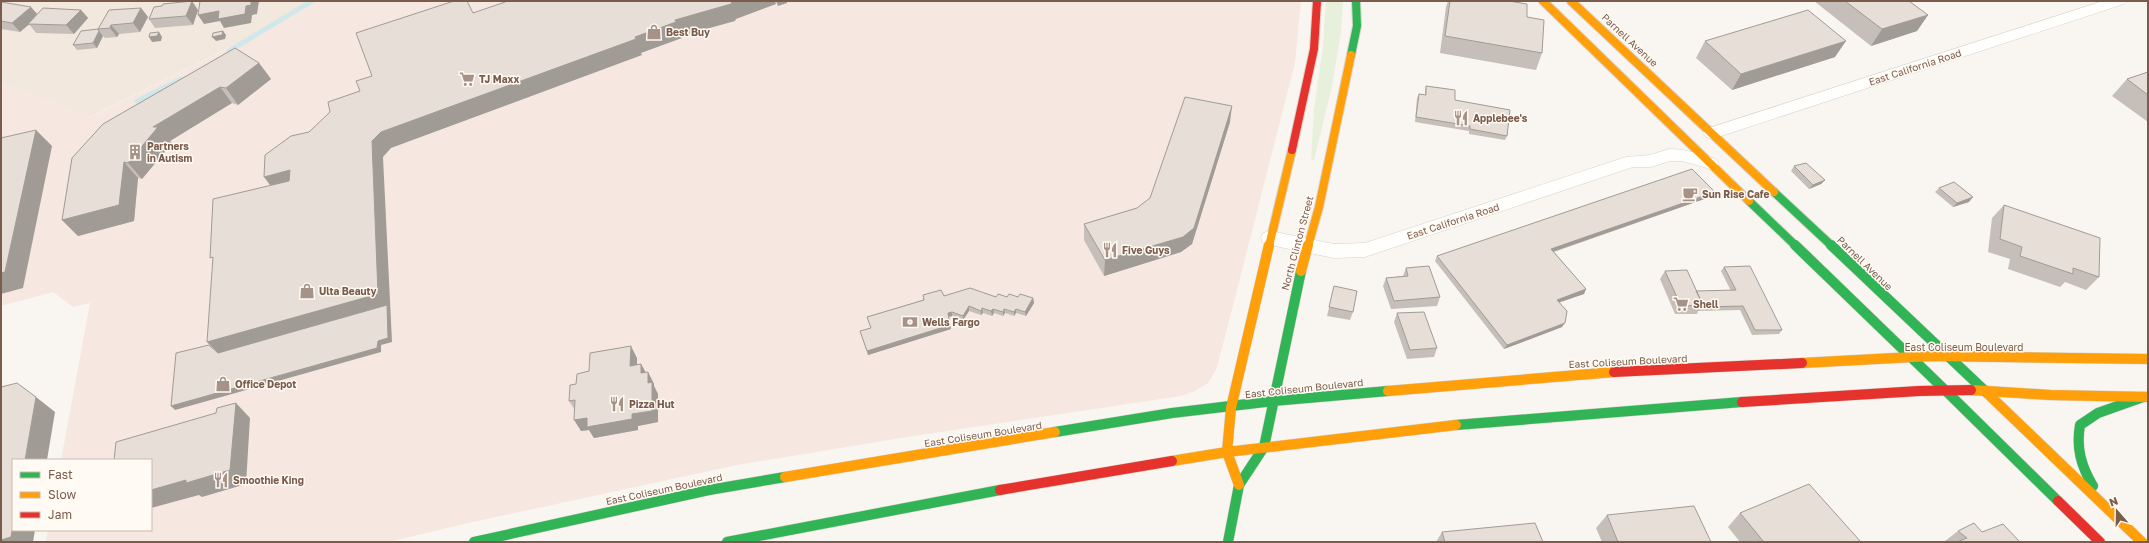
<svg xmlns="http://www.w3.org/2000/svg" width="2149" height="543" font-family="'Golos Text',sans-serif">
<rect width="100%" height="100%" fill="#f9f5f0"/>
<!-- residential -->
<path fill="#f2e8de" d="M1,1H322L90,117L1,83Z"/>
<!-- commercial -->
<path fill="#f6e8e1" d="M322,1H1301L1295,63L1226,333L1216,370L1208,383L1195,391L1181,396L907,437L737,465L464,524L388,542H46L48,530H151V460H61L90,303L73,307L53,292L1,306V83L91,117Z"/>
<!-- green -->
<path fill="#e7f0db" d="M1326,1H1343L1341,32L1332,86L1314,160H1311L1314,110L1323,46Z"/>
<g fill="none" stroke-linecap="round" stroke-linejoin="round">
<!-- stream -->
<path stroke="#d0e8ea" stroke-width="5" d="M229,51L312,1
M137,101L181,79"/>
<!-- street casing -->
<g stroke="#d7d1cb" stroke-width="1">
<path id="street" d="M2103,1H2127L2124,4L1718,137L1712,139L1706,137L1703,133L1706,129Z
M1669,149C1686,149 1700,154 1716,159L1719,163L1716,167L1710,169L1682,161H1670L1651,167H1633L1365,257L1334,258L1270,245L1263,243L1261,238L1263,233L1270,231L1334,244L1365,243L1626,157L1650,155Z"/>
</g>
<!-- fast-far1 casing -->
<g stroke="#d9d2cb" stroke-width="10">
<path id="fast-far1" d="M1351,55L1357,26L1356,1
M1774,192L1832,246
M1749,201L1796,246"/>
</g>
<!-- fast casing -->
<g stroke="#d9d2cb" stroke-width="11">
<path id="fast" d="M1795,245L1946,391
M1831,245L1986,392
M1946,391L2058,501
M1456,425L1742,402
M1055,432L1172,413L1273,401L1388,391
M2093,486C2081,466 2076,448 2080,425L2098,413L2143,397
M474,542L709,490L785,477
M727,542L1000,490
M1228,542L1239,485L1264,447L1301,271"/>
</g>
<!-- slow-far1 casing -->
<g stroke="#d9d2cb" stroke-width="10">
<path id="slow-far1" d="M1543,1L1749,201
M1571,1L1774,192
M1269,246L1292,150
M1308,246L1319,207L1351,55"/>
</g>
<!-- slow casing -->
<g stroke="#d9d2cb" stroke-width="11">
<path id="slow" d="M1301,271L1308,245
M1802,363L1932,356L2148,359
M1971,390L2050,395L2148,397
M1388,391L1614,372
M1986,392L2142,542
M1172,461L1227,452L1456,425
M785,477L1055,432
M1239,485L1227,452L1231,408L1269,245"/>
</g>
<!-- jam-far1 casing -->
<g stroke="#d9d2cb" stroke-width="10">
<path id="jam-far1" d="M1292,150L1314,49L1317,1"/>
</g>
<!-- jam casing -->
<g stroke="#d9d2cb" stroke-width="11">
<path id="jam" d="M1614,372L1802,363
M1742,402L1919,391L1971,390
M1000,490L1172,461
M2058,501L2100,542"/>
</g>
<!-- street -->
<use href="#street" fill="#fefefd" fill-rule="evenodd"/>
<!-- fast-far1 -->
<use href="#fast-far1" stroke="#30b455" stroke-width="8"/>
<!-- fast -->
<use href="#fast" stroke="#30b455" stroke-width="10"/>
<!-- slow-far1 -->
<use href="#slow-far1" stroke="#ff9f0a" stroke-width="8"/>
<!-- slow -->
<use href="#slow" stroke="#ff9f0a" stroke-width="10"/>
<!-- jam-far1 -->
<use href="#jam-far1" stroke="#e5322d" stroke-width="8"/>
<!-- jam -->
<use href="#jam" stroke="#e5322d" stroke-width="10"/>
</g>
<!-- wall -->
<path fill="#c6bfb9" d="M1448,1H1509L1527,17L1542,53L1536,70L1440,53L1446,7Z
M1814,1H1909L1928,15L1917,31L1871,46Z
M1,2L37,14L81,10L88,18L74,34L36,33L29,24L20,32L1,29Z
M141,8L148,17L140,32L119,34L117,37L105,38L103,36L97,48L77,50L73,45L98,29Z
M198,10L193,25L155,28L149,19Z
M1705,41L1835,57L1732,90L1696,58Z
M259,63L271,79L238,105L232,103L170,141L172,143L142,179L138,178L134,221L78,236L62,220L72,158Z
M2148,72V122L2112,96L2127,79Z
M1426,86L1455,100L1507,136L1505,140L1469,134V131L1415,122L1417,98L1419,94L1425,95V90Z
M1230,122L1192,244L1181,252L1104,276L1084,240V224L1137,208L1150,198Z
M1794,166L1825,180L1821,184L1809,189L1791,171Z
M1939,188L1969,202L1953,207L1935,192Z
M1715,192L1713,196L1554,252L1586,289L1584,294L1559,302L1562,327L1504,349L1435,261L1437,256Z
M2004,205L2099,277L2086,290L2065,282L2060,287L2008,269L2010,259L1988,252L1992,218Z
M1724,267L1782,330L1779,334L1752,335L1740,310L1698,311L1697,314H1675L1660,279L1665,271L1696,291H1731L1721,271Z
M1406,268L1440,297L1437,306L1391,309L1383,286L1386,278L1403,276Z
M1334,286L1353,312L1350,320L1327,316Z
M923,295L1018,297L1033,298L1034,303L1026,316L1016,313L1014,316L1005,313L1003,316L994,313L992,316L983,313L981,315L969,311L963,320L952,316L949,317L951,329L868,355L860,331L871,328L867,317L923,300Z
M1397,313L1437,348L1434,357L1407,359L1394,322Z
M637,358V364H641L646,373L648,372L654,384V386L658,394V422L638,426V430L594,438L589,430L581,431L575,410L569,401L576,384L589,371Z
M1740,513L1861,542H1740L1728,527Z
M1607,515L1711,542H1602L1596,528Z
M1958,531L1982,532L2020,542H1945V541Z
M1442,532L1543,542H1436Z"/>
<!-- shaded-wall -->
<path fill="#a19b96" d="M192,1L198,10L193,25L186,16Z
M251,1H259L257,14L252,15L251,23L224,28L220,21L204,24L198,15Z
M735,1H775L776,4L736,19L735,21L681,36L682,38L641,53L642,55L391,148L383,157L392,342L381,345V352L175,410L171,406L222,357L207,342L372,141L381,132L635,37L675,20Z
M776,1H787V3L778,6Z
M31,7L39,16L20,32L12,23Z
M141,8L148,17L140,32L133,23Z
M81,10L88,18L74,34L66,25Z
M1928,15L1917,31L1871,46L1882,29Z
M111,25L119,34L117,37L110,28Z
M99,31L103,36L97,48L93,43Z
M223,31L226,35L225,39L216,41L212,37Z
M159,32L162,37L161,41L152,42L149,37Z
M1846,41L1835,57L1732,90L1741,74Z
M259,63L271,79L238,105L226,88Z
M220,87L232,103L170,141L172,143L142,179L128,163L153,127Z
M1232,106L1230,122L1192,244L1181,252L1104,276L1105,260Z
M36,130L52,146L23,288L1,294V273Z
M124,162L138,178L134,221L78,236L62,220Z
M290,170L302,186L276,193L264,177Z
M1825,180L1821,184L1809,189L1813,185Z
M1715,192L1713,196L1549,253L1551,249Z
M1973,197L1969,202L1953,207L1957,203Z
M1586,289L1584,294L1555,304L1557,300Z
M1033,298L1034,303L1026,316L1025,312Z
M969,306V311L963,320V316Z
M982,308L983,313L981,315V311Z
M993,309L994,313L992,316L991,311Z
M1004,309L1005,313L1003,316V312Z
M1016,309V313L1014,316V312Z
M952,312V316L948,317V313Z
M1565,323L1562,327L1504,349L1507,345Z
M950,325L951,329L868,355L867,351Z
M631,346L637,358V377L630,366Z
M641,364L647,375L641,373Z
M648,372L654,384V386L658,394V422L638,426V430L594,438L589,430L581,431L574,420L587,418L632,414L648,383Z
M36,397L55,412L47,460H25Z
M236,403L250,418L246,484L202,497L199,495L151,508V490Z
M13,526V530H35L33,542H1V540Z"/>
<!-- building -->
<path fill="#e6ded7" stroke="#a19b96" d="M192,1L186,16L149,19L154,7L162,6L163,4Z
M200,1H251V5L246,6L245,14L218,19L219,11L198,15Z
M454,1H467L473,13L508,1H735L732,2L731,4L675,20L676,22L635,37L636,39L381,132L372,141L378,294L207,342L213,257L210,258L213,199L289,181L290,170L264,177L265,155L291,136L309,132L330,112L328,102L360,91L356,81L372,76L356,33Z
M1450,1H1509L1527,4V17L1544,20L1542,53L1445,36Z
M1845,1H1909L1928,15L1882,29Z
M1,2L31,7L12,23L1,21Z
M43,8L81,10L66,25L28,24Z
M141,8L133,23L111,25L110,28L98,29L109,10Z
M1808,10L1846,41L1741,74L1705,41Z
M98,29L99,31L93,43L73,45L81,31Z
M223,31L222,35L212,37L213,33Z
M159,32L157,36L149,37L150,33Z
M235,48L259,63L226,88L220,87L153,127H158L128,163L124,162L119,205L62,220L72,158L103,124Z
M2148,72V95L2127,79Z
M1426,86L1455,90V100L1510,110L1507,136L1470,129V126L1416,117L1419,94L1426,95Z
M1185,97L1232,106L1194,228L1183,237L1105,260L1084,224L1137,208L1150,198Z
M36,130L5,272L1,273V138Z
M1806,163L1825,180L1813,185L1794,166Z
M1692,169L1715,192L1551,249L1586,289L1557,300L1567,311L1565,323L1507,345L1437,256Z
M1954,182L1973,197L1957,203L1939,188Z
M2004,205L2100,238L2099,277L2073,268V274L2020,256L2022,247L2000,239Z
M1429,266L1440,297L1394,301L1386,278L1408,276L1406,268Z
M1750,266L1782,330H1755L1743,306L1701,307L1703,305L1696,291L1736,290L1724,267Z
M1687,270L1703,305L1681,306L1665,271Z
M1334,286L1357,291L1353,312L1329,307Z
M970,288L996,297L998,294L1007,297L1009,294L1018,297L1020,294L1033,298L1025,312L1016,309L1014,312L1004,309L1003,312L993,309L991,311L982,308L981,311L969,306L963,316L952,312L948,313L950,325L867,351L860,331L871,328L867,317L924,300L923,295L941,290L944,296Z
M387,305L388,338L378,341L377,348L171,406L176,353L209,345L218,353Z
M1424,312L1437,348L1410,350L1397,313Z
M631,346L630,366L641,364V373L648,372V383L652,382V411L632,414V419L587,427V418L574,420L575,400L569,401L570,385L576,384L577,374L589,371L590,353Z
M17,383L36,397L25,460H13V526L11,537L1,540V387Z
M236,403L230,470L186,483V480L151,490V460H114L116,442L216,413L217,408Z
M1809,484L1861,542H1764L1740,513Z
M1694,506L1711,542H1618L1607,515Z
M1535,523L1543,542H1445L1442,532Z
M1974,523L1982,532L2003,524L2020,542H1957L1967,538L1958,531Z"/>
<!-- icons -->
<defs>
<g id="shop-bare" transform="scale(1.2)"><path d="M-5-2.5h2.3a2.7 3.5 0 0 1 5.4 0H5L5.5 6h-11ZM-1.5-2.5h3a1.5 2.3 0 0 0-3 0Z" fill="#a69286" stroke="#fffaf3" stroke-width="2.5" paint-order="stroke"/></g>
<g id="supermarket-bare" transform="scale(1.2)"><path d="M-6-5.5h2.5l.6 2H6L4.5 2H-2.5L-4.4-4H-6ZM-1.5 3.2a1.3 1.3 0 1 0 .1 0ZM3 3.2a1.3 1.3 0 1 0 .1 0Z" fill="#a69286" stroke="#fffaf3" stroke-width="2.5" paint-order="stroke"/></g>
<g id="restaurant-bare" transform="scale(1.2)"><path d="M-5-6h1v4h1v-4h1v4h1v-4h1v5L-1.5 .5V6h-2V.5L-5-1ZM5-6V6H3V1.5H1.5Q1.5-4 5-6Z" fill="#a69286" stroke="#fffaf3" stroke-width="2.5" paint-order="stroke"/></g>
<g id="building-bare" transform="scale(1.2)"><path d="M-4-6H4V6H1V3H-1V6H-4ZM-2.5-4.3h1.7v1.8h-1.7ZM.8-4.3h1.7v1.8H.8ZM-2.5-1h1.7V.8h-1.7ZM.8-1h1.7V.8H.8Z" fill="#a69286" stroke="#fffaf3" stroke-width="2.5" paint-order="stroke"/></g>
<g id="cafe-bare" transform="scale(1.2)"><path d="M-5.5-4.5H6V0H3Q3 3.5 0 3.5H-2.5Q-5.5 3.5-5.5 0ZM3-3.2v2h1.7v-2ZM-6 4.5H4V6H-6Z" fill="#a69286" stroke="#fffaf3" stroke-width="2.5" paint-order="stroke"/></g>
<g id="bank-bare" transform="scale(1.2)"><path d="M-6-4H6V4H-6ZM0-2.3a2.3 2.3 0 1 0 0 4.6a2.3 2.3 0 1 0 0-4.6Z" fill="#a69286" stroke="#fffaf3" stroke-width="2.5" paint-order="stroke"/></g>
</defs>
<g fill-rule="evenodd">
<use href="#shop-bare" x="654" y="32"/>
<use href="#supermarket-bare" x="467" y="79"/>
<use href="#restaurant-bare" x="1461" y="118"/>
<use href="#building-bare" x="135" y="152"/>
<use href="#cafe-bare" x="1690" y="194"/>
<use href="#restaurant-bare" x="1110" y="250"/>
<use href="#shop-bare" x="307" y="291"/>
<use href="#supermarket-bare" x="1681" y="304"/>
<use href="#bank-bare" x="910" y="322"/>
<use href="#shop-bare" x="223" y="384"/>
<use href="#restaurant-bare" x="617" y="404"/>
<use href="#restaurant-bare" x="221" y="480"/>
</g>
<g text-anchor="middle" dominant-baseline="central" stroke-width="3" stroke-linejoin="round" paint-order="stroke">
<!-- poi labels -->
<g font-size="10" font-weight="bold" fill="#7a5c4d" stroke="#fffaf3" text-anchor="start">
<text x="666" y="32">Best Buy</text>
<text x="479" y="79">TJ Maxx</text>
<text x="1473" y="118">Applebee's</text>
<text x="147" y="146">Partners<tspan x="147" dy="12">in Autism</tspan></text>
<text x="1702" y="194">Sun Rise Cafe</text>
<text x="1122" y="250">Five Guys</text>
<text x="319" y="291">Ulta Beauty</text>
<text x="1693" y="304">Shell</text>
<text x="922" y="322">Wells Fargo</text>
<text x="235" y="384">Office Depot</text>
<text x="629" y="404">Pizza Hut</text>
<text x="233" y="480">Smoothie King</text>
</g>
<!-- street labels -->
<g font-size="10" fill="#7a5c4d" stroke="#fffaf3">
<text transform="translate(1630 40) rotate(43)">Parnell Avenue</text>
<text transform="translate(1915 67) rotate(-18)">East California Road</text>
<text transform="translate(1453 221) rotate(-18)">East California Road</text>
<text transform="translate(1297 243) rotate(-75)">North Clinton Street</text>
<text transform="translate(1865 263) rotate(44)">Parnell Avenue</text>
<text x="1964" y="347">East Coliseum Boulevard</text>
<text transform="translate(1628 361) rotate(-3)">East Coliseum Boulevard</text>
<text transform="translate(1304 388) rotate(-6)">East Coliseum Boulevard</text>
<text transform="translate(983 434) rotate(-9)">East Coliseum Boulevard</text>
<text transform="translate(664 489) rotate(-12)">East Coliseum Boulevard</text>
</g>
</g>
<!-- border -->
<rect width="2149" height="543" fill="none" stroke="#7a5c4d" stroke-width="4"/>
<!-- legend -->
<rect x="12" y="459" width="140" height="72" fill="#fffaf3" stroke="#cabbb1"/>
<rect x="20" y="472" width="20" height="6" fill="#30b455" stroke="#cabbb1"/>
<text x="48" y="479" font-size="12" fill="#7a5c4d">Fast</text>
<rect x="20" y="492" width="20" height="6" fill="#ff9f0a" stroke="#cabbb1"/>
<text x="48" y="499" font-size="12" fill="#7a5c4d">Slow</text>
<rect x="20" y="512" width="20" height="6" fill="#e5322d" stroke="#cabbb1"/>
<text x="48" y="519" font-size="12" fill="#7a5c4d">Jam</text>
<!-- north arrow -->
<g transform="translate(2117 511) rotate(340)" stroke="#fffaf3" stroke-width="3" paint-order="stroke">
<path d="M0-3L7 15L0 10L-7 15Z" fill="#7a5c4d"/>
<text y="-6" font-size="11" font-weight="bold" text-anchor="middle" fill="#7a5c4d">N</text>
</g>
</svg>
